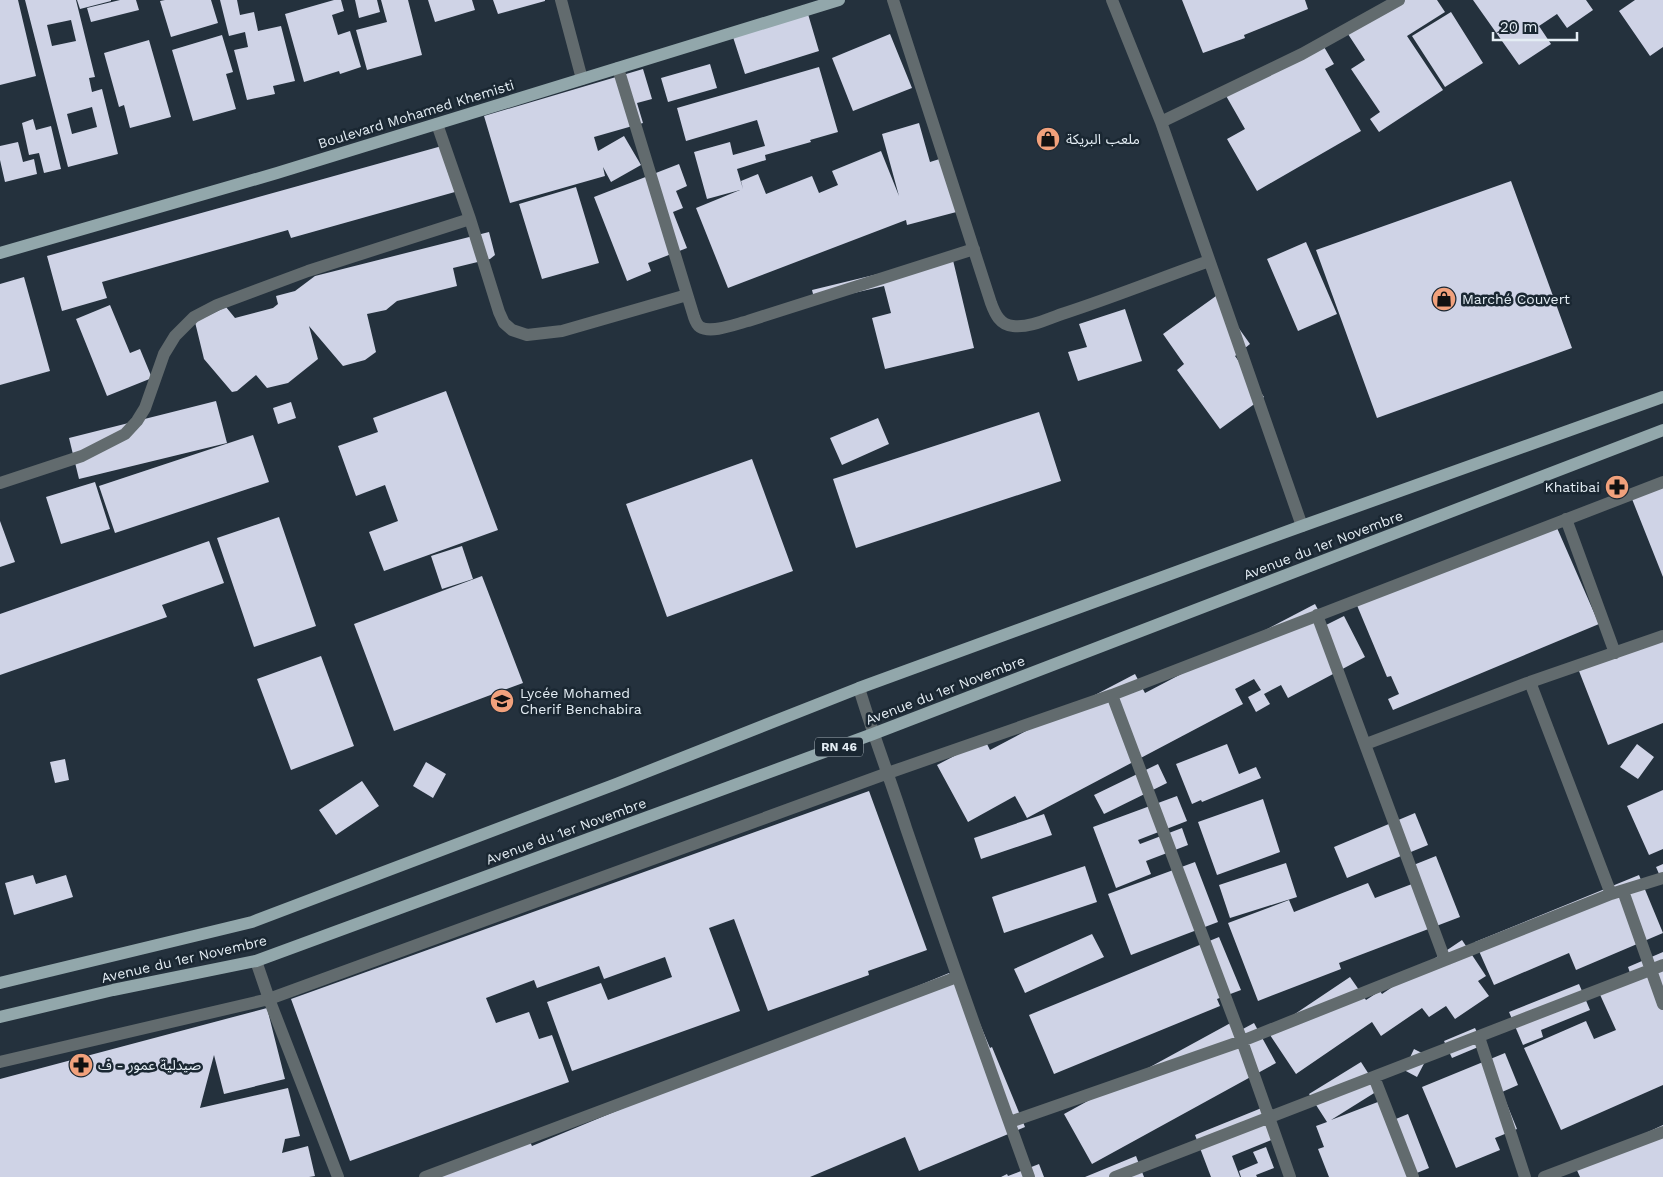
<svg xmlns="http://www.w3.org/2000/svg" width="1663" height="1177" font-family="'Work Sans','Noto Sans Arabic',sans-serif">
<rect width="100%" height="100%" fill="#24313d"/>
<!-- building -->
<path fill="#cfd3e6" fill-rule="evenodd" d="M0,0H18L36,76L0,85Z
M25,0H76L95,77L89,78L92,92L102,89L118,154L68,167ZM71,20L76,41L52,46L47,25ZM92,107L97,127L72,134L67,114Z
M77,0H111V1L80,9Z
M120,0H136L139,10L91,22L87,8Z
M165,0H211L218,23L171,37L160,1Z
M220,0H237L240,15L254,12L258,31L281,26L295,81L273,86L275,94L247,100L234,50L248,47L245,32L229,36Z
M334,0H341L344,11L332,15L338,35L350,31L361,67L340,74L339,71L304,82L285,14Z
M355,0H377L380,12L359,18Z
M381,0H408L422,55L367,70L356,30L387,22Z
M428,0H472L475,10L435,22Z
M493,0H545V1L498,14Z
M1182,0H1305L1308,9L1244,35L1245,38L1203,53Z
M1393,0H1437L1445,12L1407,36L1443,90L1379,132L1370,119L1380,112L1351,69L1365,60L1346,31Z
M1473,0H1586L1593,10L1567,28L1557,14L1539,26L1551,44L1519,65Z
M1635,0H1663V47L1650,56L1619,11Z
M1451,12L1483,63L1445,87L1412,36Z
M808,14L819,51L745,74L733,37Z
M890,34L912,88L853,111L832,58Z
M222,35L233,72L226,74L236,109L193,121L172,50Z
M149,40L171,117L130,128L124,105L119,107L104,53Z
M1320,40L1334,64L1325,69L1361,131L1257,191L1227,139L1245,129L1225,94Z
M710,64L717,88L668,102L661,78Z
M819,67L838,132L810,140L811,142L765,155L766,160L737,169L743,189L741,181L758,174L766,194L812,176L819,193L838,185L832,171L881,151L899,196L882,134L919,123L930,162L949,156L964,210L907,225L906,220L728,288L696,208L740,190L707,199L694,152L730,142L733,155L765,146L757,120L686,141L677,108Z
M643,69L652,99L637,103L643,123L594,137L598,151L624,136L641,165L611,182L603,167L605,176L510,203L484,116Z
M33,119L36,130L51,126L61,169L44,173L39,153L29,155L22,123Z
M18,142L23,162L34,159L37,174L5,182L0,160V146Z
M449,144L462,190L291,238L288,230L102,282L107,298L62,311L47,256Z
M679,164L687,186L676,191L683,208L673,212L687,248L648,263L651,271L627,281L594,197Z
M1511,181L1572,348L1377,418L1316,250Z
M576,187L599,263L542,279L519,204Z
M489,232L495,255L490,259L453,268L457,286L397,301L386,310L367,314L376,352L365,360L343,366L309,326L318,359L288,383L267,388L256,375L237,391L232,392L204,359L195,322L226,307L235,318L273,308L278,304L276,296L295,291L315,276Z
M1306,242L1337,314L1298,331L1267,259Z
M952,256L974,348L885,369L872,318L891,313L884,286L815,302L812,290Z
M24,277L50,371L0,385V284Z
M1216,296L1250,344L1235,356L1264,397L1220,429L1177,370L1184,364L1163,334Z
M110,305L130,353L140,349L152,378L107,396L76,319Z
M1125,309L1142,361L1078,381L1068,352L1087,347L1079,324Z
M446,391L498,530L384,571L369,532L398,521L385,485L356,496L338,446L378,432L373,418Z
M216,401L227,443L79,479L69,438Z
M291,402L296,418L278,424L273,408Z
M1039,412L1061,481L856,548L833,479Z
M878,418L889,444L842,465L830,438Z
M253,435L269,482L115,533L99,486Z
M752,459L793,571L667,617L626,504Z
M95,482L110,529L61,544L46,497Z
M1663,486V577L1632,499Z
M279,517L316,626L254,647L217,538Z
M0,521L15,562L0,567Z
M1554,521L1599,624L1393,710L1388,699L1399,694L1391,676L1387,677L1356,603Z
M209,541L224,583L162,605L167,617L0,675V614Z
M462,546L473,579L442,589L431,556Z
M482,576L523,683L394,731L354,624Z
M1315,604L1326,625L1344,616L1365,657L1288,698L1281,685L1264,694L1270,704L1256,712L1248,697L1261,690L1254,679L1235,689L1243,704L1027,818L1015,796L968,822L937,765L985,740L990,750L1135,674L1145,693Z
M1663,632V723L1608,745L1577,666Z
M321,656L354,746L291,770L257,679Z
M1227,744L1239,774L1256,767L1261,778L1202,802L1201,800L1192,804L1176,764Z
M1637,744L1654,757L1638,779L1620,767Z
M65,759L69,780L55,783L50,762Z
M426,762L446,774L433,798L413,786Z
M1158,764L1167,783L1104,814L1094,795Z
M362,781L379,806L336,835L319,810Z
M1663,790V849L1649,855L1627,806Z
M869,791L927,950L868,971L869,975L768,1011L734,919L709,928L740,1011L572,1071L547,1002L601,983L608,1000L672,977L665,957L604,979L599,966L537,988L534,980L486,998L496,1023L529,1012L539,1039L552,1035L569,1082L350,1161L291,999Z
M1177,796L1187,821L1138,840L1140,844L1182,828L1188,845L1146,861L1151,874L1116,888L1093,827Z
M1263,799L1280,852L1217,875L1198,822Z
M1415,813L1428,845L1347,878L1334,847Z
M1044,814L1052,835L981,859L974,838Z
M1436,856L1460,917L1339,963L1341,969L1258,1001L1228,923L1289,900L1294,912L1368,883L1375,898L1412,884L1406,868Z
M1195,862L1218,922L1131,955L1108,894Z
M1286,863L1297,897L1230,918L1219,885Z
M1663,864V883L1656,867Z
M1085,866L1097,902L1004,933L992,897Z
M33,875L36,884L66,875L73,897L14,915L5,883Z
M1639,875L1663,933L1576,970L1569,953L1494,985L1475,942Z
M1092,934L1104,957L1025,993L1014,969Z
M1219,937L1241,990L1217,999L1220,1006L1054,1074L1029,1015Z
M1462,940L1486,976L1478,981L1489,996L1455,1019L1446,1006L1429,1017L1422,1008L1381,1036L1372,1022L1296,1074L1268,1032L1350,977L1366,1000L1380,991L1382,994Z
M1663,952V1085L1561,1130L1524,1048L1586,1021L1594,1039L1616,1030L1597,988L1630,973L1628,967Z
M949,973L975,1012L990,1048L992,1047L1025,1127L919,1171L905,1137L810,1177H420L530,1142L532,1146Z
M1579,984L1590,1010L1541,1030L1543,1037L1523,1045L1509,1012Z
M267,1008L285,1079L224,1094L214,1055L200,1108L288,1088L300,1136L285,1139L282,1153L308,1146L315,1176L309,1177H0V1079Z
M1236,1020L1241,1030L1254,1023L1276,1063L1092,1164L1064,1114Z
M1475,1028L1483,1045L1452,1058L1444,1041Z
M1414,1049L1428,1056L1417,1077L1404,1070Z
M1505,1053L1518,1085L1502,1092L1517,1129L1495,1138L1500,1150L1456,1168L1422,1087Z
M1361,1062L1379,1090L1331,1120L1383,1100L1391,1121L1408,1114L1429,1168L1407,1177H1329L1318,1149L1324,1147L1316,1126L1327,1122L1309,1094Z
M1269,1105L1281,1136L1232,1156L1240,1177H1211L1195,1135Z
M1663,1125V1177H1580L1575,1166Z
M1266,1147L1274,1168L1256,1175L1257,1177H1241L1239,1171L1258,1163L1253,1152Z
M1136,1156L1144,1177H1085Z
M1039,1164L1044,1177H1001L1007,1174L1008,1176Z"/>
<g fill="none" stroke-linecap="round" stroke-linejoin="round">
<!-- minor -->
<path stroke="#626b6e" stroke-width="12" d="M561,0L582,79
M893,0L991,303C995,314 1000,325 1013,326C1031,328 1049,318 1065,313C1114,297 1161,278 1209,261
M1112,0L1161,122L1302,526
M618,68L694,317C695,320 697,325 700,327C711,334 736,324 748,321L974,249
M1161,122L1302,54L1399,0
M437,124L470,219L499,312L504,323L512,330L527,335L562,331L687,295
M0,483L82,456L125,434L137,421L145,408L164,354L175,336L194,317L217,305L308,271L470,219
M1566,519L1615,653
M1317,615L1445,960
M1530,682L1611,894
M859,688C873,735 891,781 906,828C946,945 987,1061 1029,1177
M1112,695L1242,1041L1290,1177
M1366,744L1530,682L1663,636
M1623,891L1663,1004
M256,961L269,999L338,1177
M1479,1037L1525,1177
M0,1062L269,999L888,773L1112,695L1663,482
M1374,1077L1413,1177
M1010,1122L1242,1041L1611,894L1663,878
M425,1177L957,977
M1115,1177L1663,965
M1544,1177L1663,1132"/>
<!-- major -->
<path stroke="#92a7ab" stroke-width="12" d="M0,253L277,173L839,0
M0,983L252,922L616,784L859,688L1302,526L1663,397
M0,1017L113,990L256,961L873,734L1663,430"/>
</g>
<!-- icons -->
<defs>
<g id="shop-disc" transform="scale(1.25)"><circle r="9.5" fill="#f1a17c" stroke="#1a2732"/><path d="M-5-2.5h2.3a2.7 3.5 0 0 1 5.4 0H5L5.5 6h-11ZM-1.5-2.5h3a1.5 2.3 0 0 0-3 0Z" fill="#111"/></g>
<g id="pharmacy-disc" transform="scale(1.25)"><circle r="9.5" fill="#f1a17c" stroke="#1a2732"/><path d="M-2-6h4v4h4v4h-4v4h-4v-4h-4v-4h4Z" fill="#111"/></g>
<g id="school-disc" transform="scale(1.25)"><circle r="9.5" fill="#f1a17c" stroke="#1a2732"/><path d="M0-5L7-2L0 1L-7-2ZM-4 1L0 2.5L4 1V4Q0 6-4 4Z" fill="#111"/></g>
</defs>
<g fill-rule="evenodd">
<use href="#shop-disc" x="1048" y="139"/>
<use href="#shop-disc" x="1444" y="299"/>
<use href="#pharmacy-disc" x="1617" y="487"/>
<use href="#school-disc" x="502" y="701"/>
<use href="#pharmacy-disc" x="81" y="1065"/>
</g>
<g text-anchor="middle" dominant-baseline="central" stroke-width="5" stroke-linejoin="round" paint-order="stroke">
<!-- shield labels -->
<rect fill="#1a2732" stroke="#a7b2ba" stroke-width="1" x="815" y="737.5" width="48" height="19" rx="4"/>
<g font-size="12" font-weight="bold" fill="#e4edf4">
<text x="839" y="747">RN 46</text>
</g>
<!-- street labels -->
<g font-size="14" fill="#e4edf4" stroke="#1a2732">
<text transform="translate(416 114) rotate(-17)">Boulevard Mohamed Khemisti</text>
<text transform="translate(1323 545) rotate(-21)">Avenue du 1er Novembre</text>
<text transform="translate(945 690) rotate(-21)">Avenue du 1er Novembre</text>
<text transform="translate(566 831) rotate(-20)">Avenue du 1er Novembre</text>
<text transform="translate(184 959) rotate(-13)">Avenue du 1er Novembre</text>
</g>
<!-- poi labels -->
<g font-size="14" fill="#e4edf4" stroke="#1a2732" text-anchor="start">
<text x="1066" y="139">ملعب البريكة</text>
<text x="1462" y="299">Marché Couvert</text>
<text x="1600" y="487" text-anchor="end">Khatibai</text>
<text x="520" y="693">Lycée Mohamed<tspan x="520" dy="16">Cherif Benchabira</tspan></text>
<text x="98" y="1065">صيدلية عمور - ف</text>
</g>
</g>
<!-- scale -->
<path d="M1493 32v8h84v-8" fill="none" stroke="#e4edf4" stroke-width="2.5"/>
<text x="1500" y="32" font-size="15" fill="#e4edf4" stroke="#1a2732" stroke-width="4" paint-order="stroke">20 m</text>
</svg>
